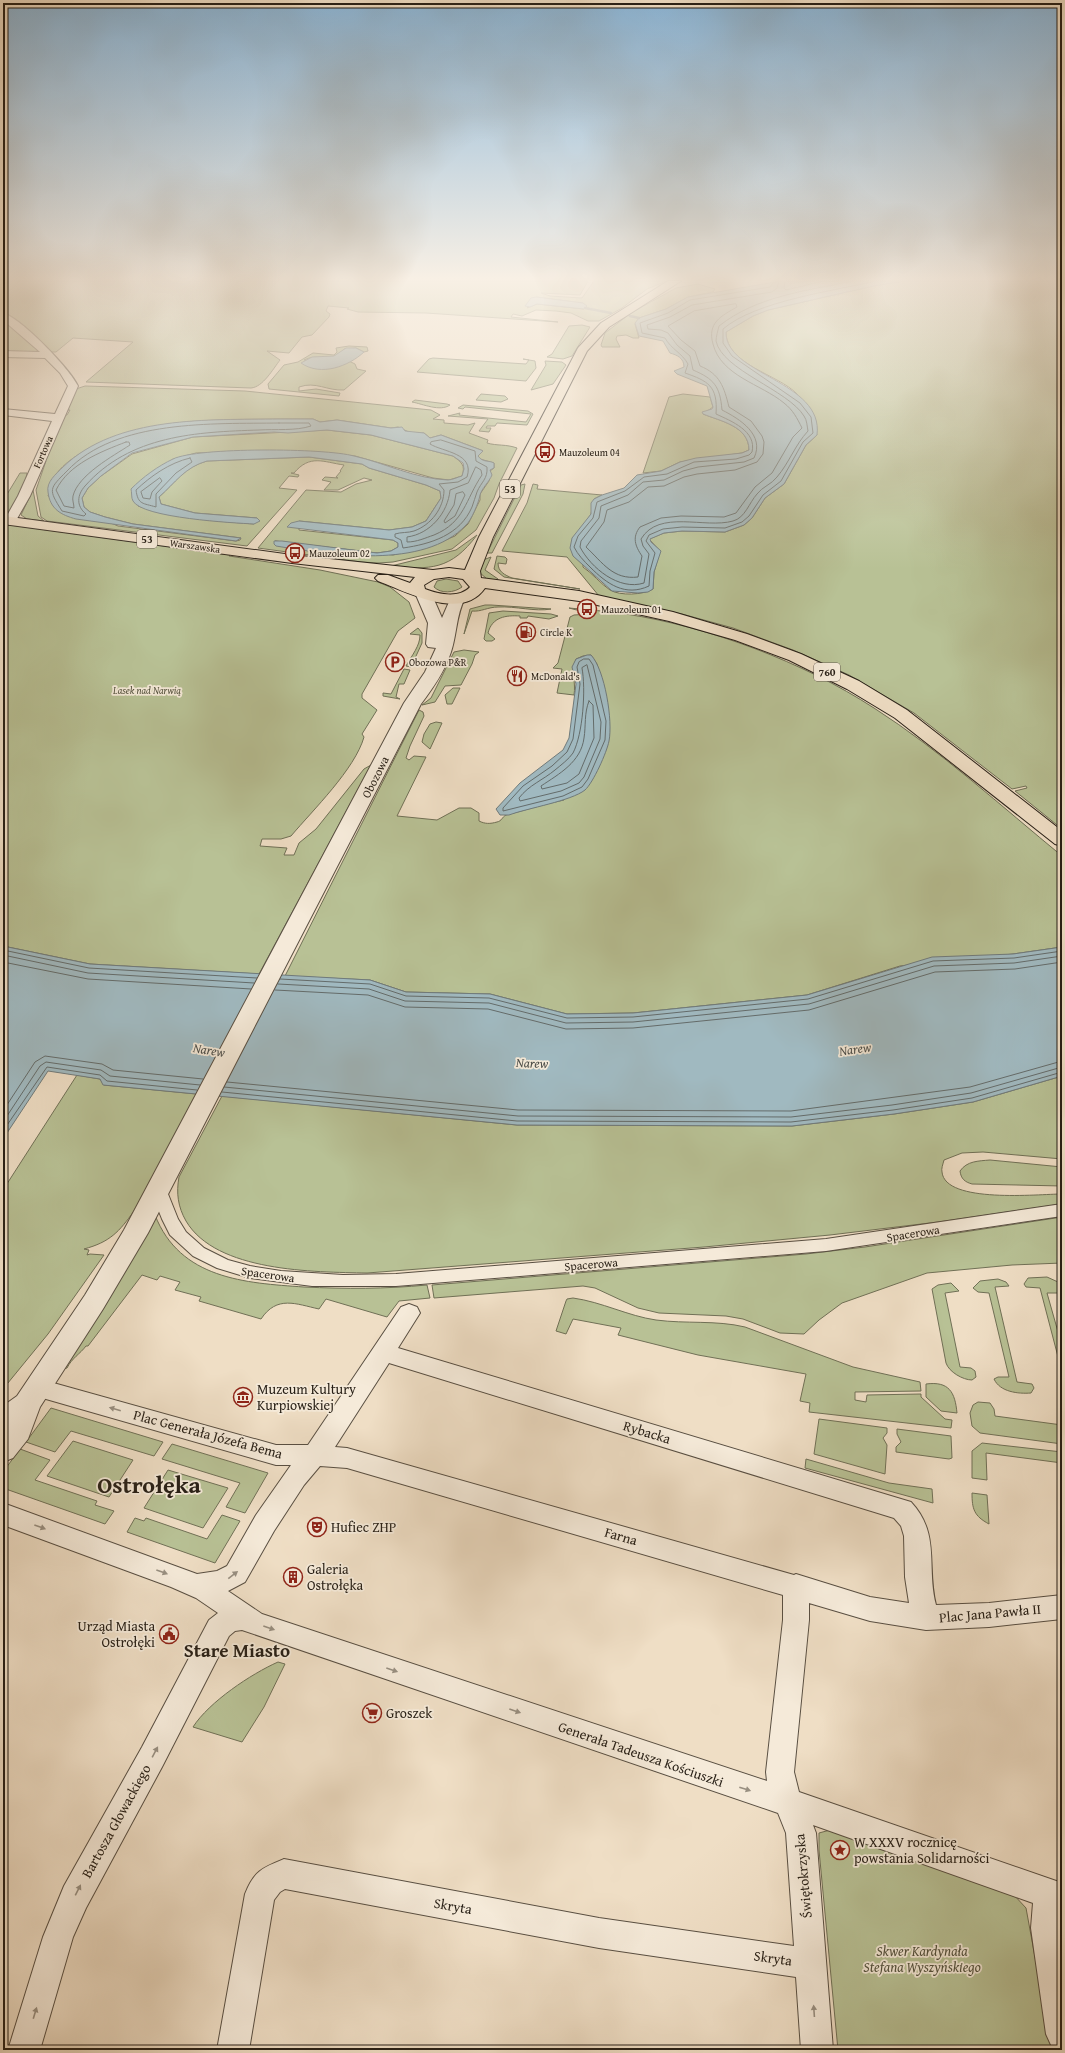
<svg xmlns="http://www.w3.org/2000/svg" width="1065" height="2053" font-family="'Gentium Book Plus',serif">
<rect width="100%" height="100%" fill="#efdec5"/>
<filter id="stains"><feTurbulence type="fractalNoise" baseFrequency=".005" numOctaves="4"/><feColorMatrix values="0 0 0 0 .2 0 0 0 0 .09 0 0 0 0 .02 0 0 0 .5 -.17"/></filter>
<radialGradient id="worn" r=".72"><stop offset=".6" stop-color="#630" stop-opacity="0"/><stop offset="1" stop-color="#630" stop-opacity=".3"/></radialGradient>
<!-- green -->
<path fill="#b8c195" stroke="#707056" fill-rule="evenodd" d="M3,281H588L580,295L541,293L550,296L582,298L594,281H667L647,289L622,308L599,321H588L571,313L556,311L536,310L522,316L513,314L511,317L558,322L426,313L358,312L347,309L349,308L328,306L326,311L330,314L329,317L312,335L302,337L289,353L267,351L280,360C273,369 263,387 251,388L86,382L133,342L73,338L56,352H49L3,314ZM536,297L583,303L584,309L537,304L527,308Z
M904,281H1062V829L1015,791L1027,788L1026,786L1012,789L914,713L849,675L793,650L733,628L682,614L599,596L567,557L502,551L527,503L533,484L538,485L537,489L602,495L594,499L591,514L585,523L583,567C592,573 601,584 610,590C620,596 643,595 653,589L654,572L660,551L649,539L664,533L682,531L725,532L744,525L752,518L765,498L784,484L806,445L817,435C812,424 804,402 797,394C778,374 726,365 726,332L753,316L768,310L873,286Z
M698,284L715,289L713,292L688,297L666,309L639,318L635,324L639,338H633L626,335L617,336L616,339L620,347H602L601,345L605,333L631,313L676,288Z
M3,319L37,349L38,353L3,352Z
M582,325L590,327L572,356L563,359L547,357L552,354L569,326Z
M349,346L367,347L368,351L364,352L356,348L344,349C335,363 317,353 304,360H347L355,364L357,369L366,371L344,390C327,391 316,381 299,387V391L316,389L340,393L339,396L269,389L268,384L284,365L298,362L313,353L334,355L337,352L336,348Z
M433,358L526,364L529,360L523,359L535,361L536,368L526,381L417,372L429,359Z
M545,361L562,362L566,365L553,384L531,390L546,365Z
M85,386L245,391L431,410L440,415L433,419L444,420V423L468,425L475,423L469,433L488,440L487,443C497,446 506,444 517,448L499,484L494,498L476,530L452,549L393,562L379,563L361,562L258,548L306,490L341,492L356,484L372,480L364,478L338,490H324L331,482L322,480L325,477L338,478L336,477L341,471H340L344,465C323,462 310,454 294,473H291L299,475L298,477L289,476L279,488L297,490L247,546L47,521L41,517L36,490L46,461L43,460L64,415H67L70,410H66L76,389ZM279,419H313L320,422L337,420L391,428L398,427L411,433H424L430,438L441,435L481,450L483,451L478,456L480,459L494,463V468L490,471L489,481L480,494V500L468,524L455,536L433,545L393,555L275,541L377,553L391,551L398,547V543L393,540L299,530V521L389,530L412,527L426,521L441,498L440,491L426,485L369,468L362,464L309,457L207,461C183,468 176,482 159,497L161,504L195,513L257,518L254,524C214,521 176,518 138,506L165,465L173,459L196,453L250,451L355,456L433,478L449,480L462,476C466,465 461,462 453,456L371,435L327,430L193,437L132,454L101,476L88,488L82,498L84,507L90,512L105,517L133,524L241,538L240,540L236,541L118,526L48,496C51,489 52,479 57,473C64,464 75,456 85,451C144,417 214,420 279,419Z
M481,394L505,396L508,399L501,402L476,400Z
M683,394L710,397L713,407L703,414C720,421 749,426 749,450L742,453L680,462L661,471L643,473L669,397Z
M415,400L447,404L450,405C440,412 423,404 412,402Z
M463,405L528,411L533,414L527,425L497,423L495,426H487L486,428H491L489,432L479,431L488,419L448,416L460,413L459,415L526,422L531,414L465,407L463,409L458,408Z
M20,473H27L26,479L11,511L3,514V497L6,496Z
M525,484L523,494L492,553H487L521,485Z
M33,490L38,516L44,521L27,519L21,515Z
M3,524L230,555L229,556L320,570L378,582L390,587L409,602L415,618L398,631L362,694V698L377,710L362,734L364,737C355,769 313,810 291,836L281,839H262L260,846L287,848L284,855H294L299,843L316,829L364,769L371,765L259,974L90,964L3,946Z
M477,535C451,570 430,570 391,566L456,550Z
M497,556L505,557L507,559L506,564L498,563C498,572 505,575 512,578L580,589L504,577L494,569Z
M491,557L485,570L498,579L497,582L487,579L479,572L483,560Z
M446,579L458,581L462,587C454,593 441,594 434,587L437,581Z
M485,605H491L551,609C535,612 516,606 498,607C488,607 481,612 472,611L464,634L470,609Z
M569,608C588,610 607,611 626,614C710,627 803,662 874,708C941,751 1001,806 1062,856V947L1013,954L900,966L807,995L633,1013L567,1014L490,994L406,992L370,980L285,976L419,710L423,712L424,716L410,746L406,758L409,760L414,756L426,757L397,816L437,820L459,808H471L479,813V821C485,824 490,824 497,822C502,821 502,817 506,815C526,810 544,804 564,800L607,702L597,664L591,655L583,656L576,659C571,671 576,683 574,695L557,693L562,669L553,668L558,663L570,617L574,615L592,614Z
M503,611L551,614L558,616L549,619L528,616L527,618H520V616C506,615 492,617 488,633L495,639L492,641H486L484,639L489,613Z
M418,628L422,633V643L411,667L406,666C412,655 420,646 420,635L410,634Z
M464,650L479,652L475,655L472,664L461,685L445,686L435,702L422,705L431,698L454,652Z
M404,669L410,670L404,684H399L396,697L400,699L383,696V693L391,694Z
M453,688H460L452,704H447L445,695Z
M436,722L442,723L430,749L422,742L424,734L430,724Z
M77,1075L100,1079L104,1085L197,1094L134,1211C119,1232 110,1242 84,1249L89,1250L87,1255L90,1254L104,1255L48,1334L3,1389V1190Z
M1062,1076V1159L983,1152L962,1153L944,1160C943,1164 941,1169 942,1172C945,1204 1039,1194 1062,1194V1204L938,1222L830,1235L704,1247L367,1273C314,1272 216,1272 186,1221C178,1207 176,1193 179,1177L222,1096L517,1125L792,1126L894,1114L973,1102Z
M990,1160L1062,1167V1186L972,1184C965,1182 961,1179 960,1171C967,1161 978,1161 990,1160Z
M155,1215C180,1279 245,1283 304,1287C346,1289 385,1289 427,1285L430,1298L399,1301L387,1317L326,1299L319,1309C296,1304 277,1295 261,1319L199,1301L201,1297L175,1290L180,1282L160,1276L157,1280L142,1275L88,1346H86C80,1354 72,1358 67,1368L63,1369Z
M1062,1217V1263L1012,1265L927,1273L842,1303L819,1320L804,1334L780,1333L743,1319L726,1316L659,1313L638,1308L595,1288L583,1286L434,1298L432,1285L806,1254L865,1247Z
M1047,1277L1058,1282L1061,1288L1058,1293H1047L1062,1346V1372L1040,1288L1026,1287L1024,1284L1028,1278Z
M998,1279L1006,1282L1009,1286L995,1287L1017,1382L1032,1384L1034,1388L1031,1393C1018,1394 1000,1392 994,1379L998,1377H1009L989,1293L978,1292L973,1288L980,1281Z
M951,1283L959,1291L945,1293L960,1367L971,1368L975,1371L976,1377L972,1380C963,1380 949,1372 946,1363L932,1289L938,1285Z
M573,1298C602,1302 628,1316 656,1320C686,1324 716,1320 745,1327L853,1367L920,1382L921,1391L855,1392V1400L866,1402L867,1395L921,1394V1397L945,1419L952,1420L951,1428L809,1412L810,1403L800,1401L806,1374L698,1355L618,1335L621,1328L573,1319L566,1334L556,1331L566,1301L567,1299Z
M926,1384C949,1381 955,1392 957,1413L941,1411L926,1397Z
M978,1402L990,1403L994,1409L995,1416L1062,1425V1444L980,1433L972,1426L970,1413L973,1405Z
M51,1408L163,1442L154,1456L71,1431L55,1452L26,1442Z
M819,1419L887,1428V1433L883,1438L887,1445L885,1474L814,1454Z
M897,1429L951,1436L952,1458L949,1459L896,1452V1447L901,1442L897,1434Z
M73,1441L133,1460L109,1497L47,1476Z
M982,1443L1062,1452V1463L986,1453L987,1480L972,1478V1451Z
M172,1444L268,1473L245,1513L226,1507L240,1483L162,1459Z
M20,1449L50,1460L35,1480L97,1501L95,1505L114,1511L105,1524L3,1488V1472Z
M806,1459L889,1483L932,1489L933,1503L805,1468Z
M168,1470L228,1488L203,1528L144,1508Z
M972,1493L987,1495L989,1524C974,1516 972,1509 972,1493Z
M222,1515L240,1521L215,1563L127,1532L135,1518L144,1521L146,1518L207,1539Z
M278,1662L285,1664L264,1707L242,1742L193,1727C209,1702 251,1674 278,1662Z
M830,1830L1013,1894L1026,1908L1052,2050H838L819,1850V1833Z"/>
<!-- water -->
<path fill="#a0b9c0" stroke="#707b7c" d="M781,281H904L873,286L768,310L753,316L726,332C725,375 824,381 817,435L806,445L784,484L765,498L752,518L744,525L725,532L682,531L664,533L650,539L651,542L661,551L654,572L653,589L648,592L638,593L612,591L573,556L570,548L572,538L591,514V503L594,499L602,495L624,488L637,475L661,471L680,462L696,458L742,453L749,450C749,426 720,421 703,414L702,412L712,409L713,407L707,386L677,374L674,371L684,367C684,358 677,355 670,353L663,341L639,336L635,323L639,318L666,309L688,297Z
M536,297L583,303L587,306L584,309L537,304L530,307L525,306L531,298Z
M346,348H356L364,352C349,366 321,377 301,363L312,357L334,356Z
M279,419H313L320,422L337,420L391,428L402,427L405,431L424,433L430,438L441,435L481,450L483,451L478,456C483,463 489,460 494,463V468L490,470L492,475C489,482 482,488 480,495C479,502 471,521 466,525C424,570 330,555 276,546L274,544V541H282L377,553L391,551L398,547V543L393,540L287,527L291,523L299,521L389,530L412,527L426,521L441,498L440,491L426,485L369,468L362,464L309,457L207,461C185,467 175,483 159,497L161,504L195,513L257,518L260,521L254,524C234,523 142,518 133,501C131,498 132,492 131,489C143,477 158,466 173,459C198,447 325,448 354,456C385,463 416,479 448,480C452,480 458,477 462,476L464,469L463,463L453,456L371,435L327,430L288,433L274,432L193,437L132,453L101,476L88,488L82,498L84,507L90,512L105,517L133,524L241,538L236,541L76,519C61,515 50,509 48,492C46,482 56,474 63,467C117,415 209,420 279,419Z
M587,655H591C605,670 613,721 609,741C607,752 593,783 585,790C571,801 528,808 509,815H500L496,809L520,783L563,750L569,738L576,684L572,667L576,659Z
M3,946L90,964L370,980L406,992L490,994L567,1014L633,1013L807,995L932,957L1013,954L1062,947V1076L973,1102L894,1114L792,1126L517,1125L103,1085L100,1079L48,1071L3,1139Z"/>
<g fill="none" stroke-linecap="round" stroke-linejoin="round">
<!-- shore -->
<path stroke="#646c6b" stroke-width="1" d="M774,281L770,287L690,300L668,313L640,323L642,333L665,338C671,349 682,353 688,364L685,373C708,381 718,386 716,414C731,421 757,431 752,452L749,455L736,459L694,462L667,474L644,477L625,491L597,502L593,518L578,536L574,547C578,555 584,561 590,567C607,584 625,597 649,586L650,571L655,553L646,541L649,535L663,529L682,527L725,528L742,522L749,516L763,495L781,481L803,442L813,433L811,417L800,403L732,356L723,343V329C756,301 833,291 876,281
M779,281L777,288L772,292L692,305L670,317L647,325L648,329L661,330L668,333L677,345L690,356L693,370C714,379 720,386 722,410C740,419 765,435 754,458L744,462L698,467L683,471L664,480L643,482L628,495L601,506L599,518L581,541L580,547C591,568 619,591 644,583L649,554L643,546L641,539C659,509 705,529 733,521C745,518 749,503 757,494C762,487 772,484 777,477C789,463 795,445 808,431C807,426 807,420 804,416C788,390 722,370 716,341C716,337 718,330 719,326C757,296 806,291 852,281
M785,281L784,288L786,290L824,281
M736,304L737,307C721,316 707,323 713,344C721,376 761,384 784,403C793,410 797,418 802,428L793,437L772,473L755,487L736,513L724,517L681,516L661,518L640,527C632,537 635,546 642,556L638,577C613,580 603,563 586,547L604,522L607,510L629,502L648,487L664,486L684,477L697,474L735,470L757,462L763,454L764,442L762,436L751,421L729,407C724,387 720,374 700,366L695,351L681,340L668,326L694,311Z
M279,423H309L311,426C296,431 275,429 259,430C197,432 130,435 85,486C77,495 76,506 86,514L84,516L62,511C48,489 49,489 67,471C116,419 213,424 279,423Z
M441,440L475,451L476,461L487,467C488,479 481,482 477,492C475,497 474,502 472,507C460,535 431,544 403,548L401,540L395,537V534C401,532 408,533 414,531C431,525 444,508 444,490L439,484L458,482L467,477C475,453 443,452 430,444L431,442Z
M126,442H129L130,445C113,456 78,475 73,496C72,500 74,504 74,508L64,506L56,490C69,464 100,452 126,442Z
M190,458L192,462L176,473L156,494V507C143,503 138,505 136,490C151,476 169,463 190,458Z
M476,467L481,470L482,475C465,500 465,522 434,535C425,538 417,542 407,542V537C430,534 448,513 450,490L468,483Z
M160,478L162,481L152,492L150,499L143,498L141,492Z
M463,492L465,495L455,516L445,523L444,521L454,505L456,494Z
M584,659H589L593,665L606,721L605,740L588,779L582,787L563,796L503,811V808L523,786L552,766L567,752L573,739L580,684L577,667L579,662Z
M587,665L601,722L600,739L584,777L579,783L561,791L520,801L519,798C529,785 543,780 555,770C561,765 569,759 573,753C583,734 586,689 582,668Z
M589,701L593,705L594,738L579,774L567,783L542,789L541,786C559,774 581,762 584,738C586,726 584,713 589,701Z
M3,950L89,968L257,978
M3,955L88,973L254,983
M3,962L88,979L251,989
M280,979L370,984L406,996L489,998L567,1018L633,1017L808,999L933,961L1014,958L1062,951
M278,984L369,989L405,1001L489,1003L566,1023L633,1022L809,1004L934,966L1014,963L1062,956
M275,990L368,995L405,1007L488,1009L566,1029L633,1028L809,1010L935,972L1015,969L1062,962
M227,1082L518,1110L791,1111L970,1087L1062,1061
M224,1087L518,1116L791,1117L892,1105L971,1093L1062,1067
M222,1092L517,1121L791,1122L893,1110L972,1098L1062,1072
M3,1111L35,1062L45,1056L102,1064L113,1070L203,1079
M3,1122L40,1066L46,1062L101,1070L110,1076L200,1085
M3,1131L47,1067L100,1075L107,1081L197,1090"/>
<!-- stream -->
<path stroke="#707b7c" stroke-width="2.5" d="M585,308L611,313
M630,316L639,318"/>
<!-- pedestrian casing -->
<g stroke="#594f42" stroke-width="2">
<path id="pedestrian" d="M158,1184L164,1185L166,1189L178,1219L186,1232L204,1248L228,1260L250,1266L281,1271L343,1275L396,1274L826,1239L1062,1204V1216L826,1251L396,1286H312L250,1278L217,1268L193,1256L170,1235L162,1219L150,1189L152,1185Z"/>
</g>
<!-- minor casing -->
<g stroke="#594f42" stroke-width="2">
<path id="minor" d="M3,313C21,318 70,369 78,386L30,496L14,524L10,525L4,521L18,496L52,421L3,415V409L55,414L68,386L60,373L45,358L3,357V351L40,352L3,320Z
M409,1304L417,1307L420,1313L398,1348L911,1502C941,1534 926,1567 936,1605L989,1603L1062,1595V1619L989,1627L926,1630L870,1621L809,1603V1620L794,1772L799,1792L1062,1883V2050L1051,2045L1046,2034L1031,1928L1033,1903L813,1825L816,1833L833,2050H801L796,1977L599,1948L285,1889L280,1892L274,1900L249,2050H217L245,1894C254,1871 262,1868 284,1859L599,1918L794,1946L786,1833L778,1813L242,1630L235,1631L229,1636L162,1767L86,1908L73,1937L40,2050H8L43,1937L64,1886L142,1747L209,1620L218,1613L196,1598L171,1587L3,1525V1503L197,1574L217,1571L227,1566L256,1515L291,1465H276L39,1397L31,1395L27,1388L31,1381L39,1379L276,1445H308L401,1307ZM389,1363L894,1518L901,1526L904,1536L905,1577L909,1603L870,1597L796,1574L794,1575L347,1448L335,1447ZM320,1466L347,1468L783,1595V1620L766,1772L767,1781L262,1614L228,1591L245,1582L274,1531L304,1485Z"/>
</g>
<!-- tertiary casing -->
<g stroke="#594f42" stroke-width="2">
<path id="tertiary" d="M424,590L429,592L432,595L442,618L452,595H462L465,598C456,615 457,634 451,652C445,671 433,688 421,704L148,1233L103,1309L40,1407L28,1439L13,1458L3,1462V1406L17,1396L85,1295L124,1230L404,703L425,672L436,648L428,647L426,644L428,623L416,595L419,592Z"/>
</g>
<!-- primary casing -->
<g stroke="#271f16" stroke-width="2">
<path id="primary" d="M668,281H681L609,327L587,351L493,537L480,571L481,578L579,591L673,612L747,634L801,654L859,681L907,710L1062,831V846L1055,844L895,718L847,689L789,660L735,640L669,621L579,601L485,588C462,622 407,592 378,581L375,578L378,575H388L410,583L415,577L292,563L3,524V516L292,555L433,570L449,568L465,570L479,537L578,348L601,323ZM449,577L463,579L470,587C459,599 438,594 425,589L424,585L434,579Z"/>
</g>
<!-- pedestrian -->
<use href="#pedestrian" fill="#f5ead9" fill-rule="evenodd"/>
<!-- minor -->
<use href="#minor" fill="#f5ead9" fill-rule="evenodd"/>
<!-- tertiary -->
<use href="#tertiary" fill="#f5ead9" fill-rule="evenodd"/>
<!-- primary -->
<use href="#primary" fill="#efdec5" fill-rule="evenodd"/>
</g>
<!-- one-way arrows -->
<defs><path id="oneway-solid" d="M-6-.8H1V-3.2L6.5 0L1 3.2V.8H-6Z"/></defs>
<g fill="#988f81">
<use href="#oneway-solid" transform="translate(115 1409) rotate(-164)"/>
<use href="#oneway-solid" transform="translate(40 1527) rotate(20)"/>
<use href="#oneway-solid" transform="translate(162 1572) rotate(20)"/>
<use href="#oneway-solid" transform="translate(233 1575) rotate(-38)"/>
<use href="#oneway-solid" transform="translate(269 1628) rotate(19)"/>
<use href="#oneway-solid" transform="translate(392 1670) rotate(19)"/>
<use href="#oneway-solid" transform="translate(515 1711) rotate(19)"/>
<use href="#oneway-solid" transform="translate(155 1752) rotate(-62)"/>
<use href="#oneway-solid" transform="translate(745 1789) rotate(18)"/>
<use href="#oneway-solid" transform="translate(78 1890) rotate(-63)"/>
<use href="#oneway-solid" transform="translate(814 2011) rotate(-94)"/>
<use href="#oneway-solid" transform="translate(35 2013) rotate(-73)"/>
</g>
<!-- sky -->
<linearGradient id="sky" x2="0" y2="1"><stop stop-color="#8bb6d8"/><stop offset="0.49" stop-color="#f8f0e5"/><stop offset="1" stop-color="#f8f0e5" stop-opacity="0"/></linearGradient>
<rect width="1065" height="569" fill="url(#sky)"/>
<!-- icons -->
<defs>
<g id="bus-ring" transform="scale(1)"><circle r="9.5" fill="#f5ead9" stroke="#8f2418" stroke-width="1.5"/><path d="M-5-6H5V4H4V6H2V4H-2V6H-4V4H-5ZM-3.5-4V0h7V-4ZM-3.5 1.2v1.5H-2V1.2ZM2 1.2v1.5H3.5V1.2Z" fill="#8f2418"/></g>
<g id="fuel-ring" transform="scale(1)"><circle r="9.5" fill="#f5ead9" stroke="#8f2418" stroke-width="1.5"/><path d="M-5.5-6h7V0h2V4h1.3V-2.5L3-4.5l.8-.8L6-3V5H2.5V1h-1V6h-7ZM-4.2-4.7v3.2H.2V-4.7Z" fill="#8f2418"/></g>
<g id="parking-ring" transform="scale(1)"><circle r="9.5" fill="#f5ead9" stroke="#8f2418" stroke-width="1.5"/><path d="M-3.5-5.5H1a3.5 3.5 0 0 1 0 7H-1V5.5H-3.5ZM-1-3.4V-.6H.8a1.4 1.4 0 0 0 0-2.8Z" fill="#8f2418"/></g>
<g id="restaurant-ring" transform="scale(1)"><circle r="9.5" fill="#f5ead9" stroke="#8f2418" stroke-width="1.5"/><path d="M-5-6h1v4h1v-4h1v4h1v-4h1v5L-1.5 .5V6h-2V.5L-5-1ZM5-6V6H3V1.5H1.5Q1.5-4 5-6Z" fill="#8f2418"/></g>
<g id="museum-ring" transform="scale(1)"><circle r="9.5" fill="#f5ead9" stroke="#8f2418" stroke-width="1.5"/><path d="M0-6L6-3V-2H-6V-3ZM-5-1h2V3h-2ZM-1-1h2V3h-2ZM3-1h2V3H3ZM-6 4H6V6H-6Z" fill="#8f2418"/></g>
<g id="theatre-ring" transform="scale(1)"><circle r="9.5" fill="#f5ead9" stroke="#8f2418" stroke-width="1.5"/><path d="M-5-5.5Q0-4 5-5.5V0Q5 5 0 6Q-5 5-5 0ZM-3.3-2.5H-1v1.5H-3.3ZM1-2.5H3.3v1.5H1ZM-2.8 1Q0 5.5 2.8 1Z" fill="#8f2418"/></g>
<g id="building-ring" transform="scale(1)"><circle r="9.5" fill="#f5ead9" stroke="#8f2418" stroke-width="1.5"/><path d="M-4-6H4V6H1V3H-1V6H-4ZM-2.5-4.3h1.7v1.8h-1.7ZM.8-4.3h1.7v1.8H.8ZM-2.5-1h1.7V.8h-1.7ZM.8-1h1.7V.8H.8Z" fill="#8f2418"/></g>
<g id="civic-ring" transform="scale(1)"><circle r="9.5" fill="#f5ead9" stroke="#8f2418" stroke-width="1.5"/><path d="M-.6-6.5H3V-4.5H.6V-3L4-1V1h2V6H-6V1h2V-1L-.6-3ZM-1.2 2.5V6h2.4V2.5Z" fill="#8f2418"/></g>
<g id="supermarket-ring" transform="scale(1)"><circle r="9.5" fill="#f5ead9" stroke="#8f2418" stroke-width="1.5"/><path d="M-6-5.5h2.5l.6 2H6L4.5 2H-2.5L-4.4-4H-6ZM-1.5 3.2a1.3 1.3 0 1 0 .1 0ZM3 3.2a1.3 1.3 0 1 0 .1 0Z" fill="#8f2418"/></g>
<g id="sight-ring" transform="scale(1)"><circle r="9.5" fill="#f5ead9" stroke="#8f2418" stroke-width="1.5"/><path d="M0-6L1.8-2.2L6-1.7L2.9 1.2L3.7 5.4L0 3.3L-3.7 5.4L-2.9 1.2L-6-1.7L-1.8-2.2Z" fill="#8f2418"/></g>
</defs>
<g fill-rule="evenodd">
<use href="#bus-ring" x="545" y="452"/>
<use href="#bus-ring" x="295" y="553"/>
<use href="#bus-ring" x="587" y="609"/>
<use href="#fuel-ring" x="526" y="632"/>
<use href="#parking-ring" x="395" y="662"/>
<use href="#restaurant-ring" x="517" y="676"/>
<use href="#museum-ring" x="243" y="1397"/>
<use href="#theatre-ring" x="317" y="1527"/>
<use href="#building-ring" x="293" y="1577"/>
<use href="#civic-ring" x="169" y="1634"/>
<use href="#supermarket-ring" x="372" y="1713"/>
<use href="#sight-ring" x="840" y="1850"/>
</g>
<g text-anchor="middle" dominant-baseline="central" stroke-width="3.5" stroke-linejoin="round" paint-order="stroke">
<!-- far-street labels -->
<g font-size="10" fill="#271f16" stroke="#f5ead9">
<text transform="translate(43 452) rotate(-66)">Fortowa</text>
<text transform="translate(195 546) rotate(8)">Warszawska</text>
</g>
<!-- far-poi labels -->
<g font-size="10" fill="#271f16" stroke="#f5ead9" text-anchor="start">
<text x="559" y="452">Mauzoleum 04</text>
<text x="309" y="553">Mauzoleum 02</text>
<text x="601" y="609">Mauzoleum 01</text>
<text x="540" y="632">Circle K</text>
<text x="409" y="662">Obozowa P&amp;R</text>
<text x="531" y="676">McDonald's</text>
</g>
<!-- far-park labels -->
<g font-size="10" font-style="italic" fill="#52503c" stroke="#f5ead9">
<text x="147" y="690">Lasek nad Narwią</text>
</g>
<!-- shield labels -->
<g fill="#f5ead9" stroke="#655c50" stroke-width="1">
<rect x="500" y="480" width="20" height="18" rx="3"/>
<rect x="137" y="530" width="20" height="18" rx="3"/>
<rect x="814" y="663" width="26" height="18" rx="3"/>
</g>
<g font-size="11" font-weight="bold" fill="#271f16">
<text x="510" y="489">53</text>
<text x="147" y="539">53</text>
<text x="827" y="672">760</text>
</g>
<!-- street labels -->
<g font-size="12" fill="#271f16" stroke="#f5ead9">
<text transform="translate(375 777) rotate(-63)">Obozowa</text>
<text transform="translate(913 1233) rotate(-9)">Spacerowa</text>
<text transform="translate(591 1264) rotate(-5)">Spacerowa</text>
<text transform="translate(268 1274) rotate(8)">Spacerowa</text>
</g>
<!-- water labels -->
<g font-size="13" font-style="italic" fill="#4b4d49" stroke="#f5ead9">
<text transform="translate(855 1049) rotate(-8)">Narew</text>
<text transform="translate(209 1050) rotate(9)">Narew</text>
<text transform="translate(532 1063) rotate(2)">Narew</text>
</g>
<!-- near-poi labels -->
<g font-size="14" fill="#271f16" stroke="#f5ead9" text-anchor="start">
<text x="257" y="1389">Muzeum Kultury<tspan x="257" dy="16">Kurpiowskiej</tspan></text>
<text x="331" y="1527">Hufiec ZHP</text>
<text x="307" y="1569">Galeria<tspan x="307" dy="16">Ostrołęka</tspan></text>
<text x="155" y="1626" text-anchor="end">Urząd Miasta<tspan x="155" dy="16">Ostrołęki</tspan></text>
<text x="386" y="1713">Groszek</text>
<text x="854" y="1842">W XXXV rocznicę<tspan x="854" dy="16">powstania Solidarności</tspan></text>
</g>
<!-- near-street labels -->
<g font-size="14" fill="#271f16" stroke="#f5ead9">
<text transform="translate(647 1432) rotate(17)">Rybacka</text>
<text transform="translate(208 1434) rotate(15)">Plac Generała Józefa Bema</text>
<text transform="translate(621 1536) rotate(16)">Farna</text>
<text transform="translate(990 1613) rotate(-5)">Plac Jana Pawła II</text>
<text transform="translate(641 1754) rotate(19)">Generała Tadeusza Kościuszki</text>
<text transform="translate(116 1821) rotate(-61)">Bartosza Głowackiego</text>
<text transform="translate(803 1876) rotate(-95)">Świętokrzyska</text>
<text transform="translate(453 1906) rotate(10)">Skryta</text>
<text transform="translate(773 1958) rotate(8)">Skryta</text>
</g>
<!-- near-park labels -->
<g font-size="14" font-style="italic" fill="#52503c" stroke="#f5ead9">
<text x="922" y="1951">Skwer Kardynała<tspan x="922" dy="16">Stefana Wyszyńskiego</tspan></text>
</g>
<!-- near-district labels -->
<g font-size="19" font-weight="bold" fill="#271f16" stroke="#f5ead9">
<text x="237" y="1650">Stare Miasto</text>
</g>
<!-- near-town labels -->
<g font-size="24" font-weight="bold" fill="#271f16" stroke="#f5ead9">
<text x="149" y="1484">Ostrołęka</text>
</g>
</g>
<!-- margin -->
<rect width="1065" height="2053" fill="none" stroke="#efdec5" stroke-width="16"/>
<rect x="4" y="4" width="1057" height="2045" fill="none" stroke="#271f16" stroke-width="2"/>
<rect x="8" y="8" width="1049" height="2037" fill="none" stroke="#271f16"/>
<rect width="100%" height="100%" filter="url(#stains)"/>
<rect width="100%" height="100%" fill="url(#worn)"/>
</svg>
